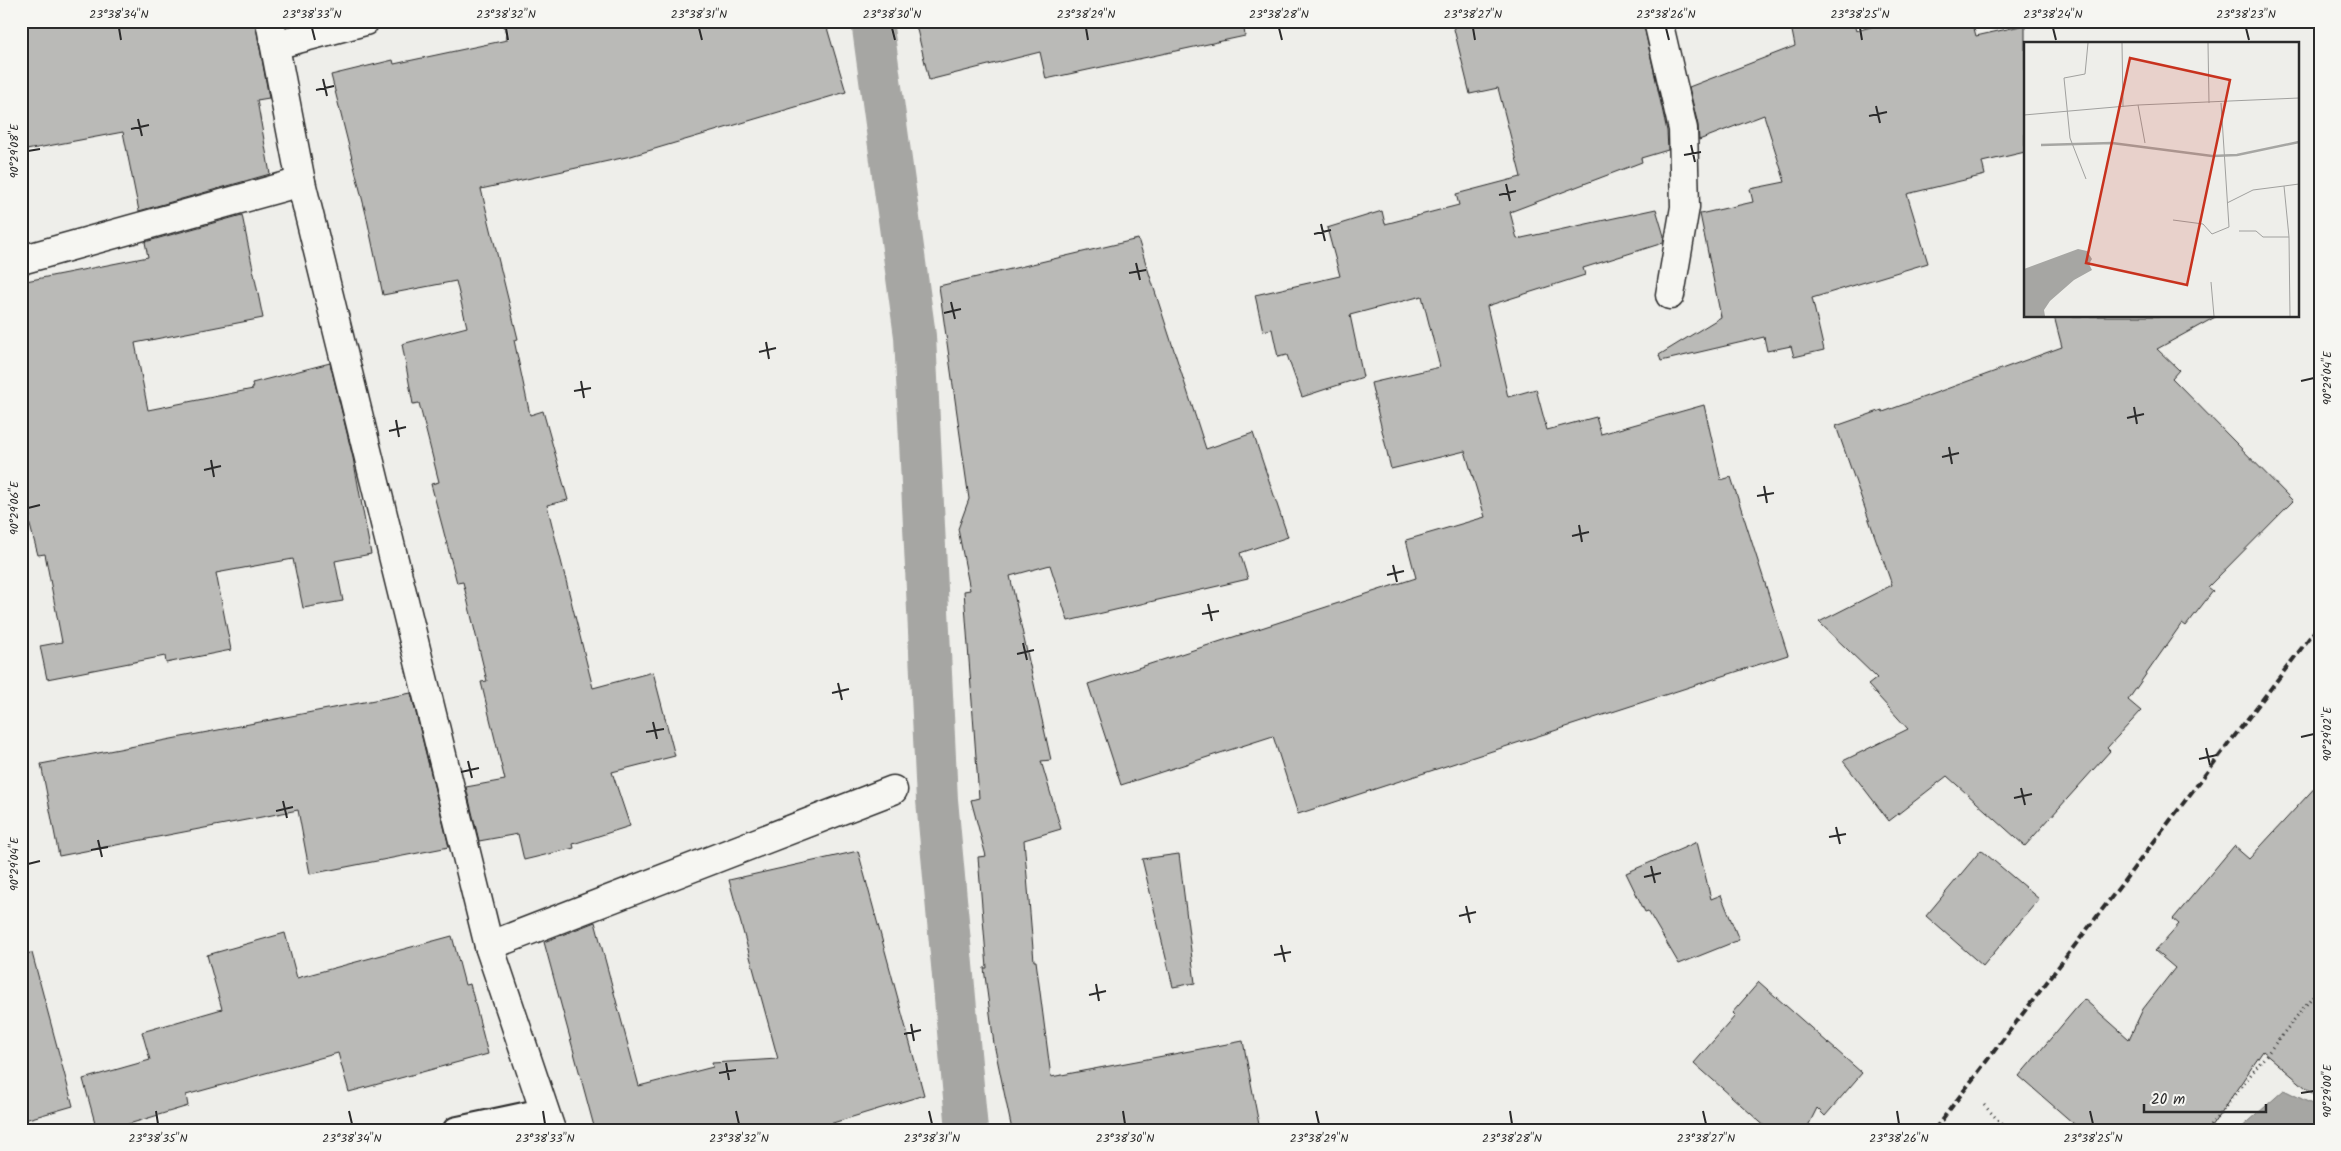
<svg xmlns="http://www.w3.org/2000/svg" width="2341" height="1151" font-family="Kalam,sans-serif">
<rect width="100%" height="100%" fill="#eeeeea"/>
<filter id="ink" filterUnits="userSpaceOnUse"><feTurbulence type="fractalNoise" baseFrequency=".02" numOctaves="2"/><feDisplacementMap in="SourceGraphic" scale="10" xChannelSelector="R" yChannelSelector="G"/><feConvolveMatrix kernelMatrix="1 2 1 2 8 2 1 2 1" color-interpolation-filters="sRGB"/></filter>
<g filter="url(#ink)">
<!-- water -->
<path fill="#a6a6a3" stroke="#757573" d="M2284,1090L2320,1108V1130H2239Z"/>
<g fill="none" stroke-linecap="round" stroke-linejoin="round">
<!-- canal -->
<path stroke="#a6a6a3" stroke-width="42" d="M872,21L915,336L937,800L967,1130"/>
</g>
<!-- building -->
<path fill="#babab7" stroke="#2b2b2b" d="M21,21H255L269,98L257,100L270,174L139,211L123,132L21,151Z
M503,21H825L846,92L631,156L481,189L518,339L514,340L530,415L543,411L568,500L547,505L593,688L653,672L675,756L612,772L630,826L573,844L574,848L524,860L518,834L479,841L466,787L505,780L481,682L487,681L463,582L457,583L443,529L431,484L439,482L419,403L413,404L402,344L467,327L456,281L383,295L366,214L331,75L393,60L394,64L507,40Z
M915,21H1243L1245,36L1046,79L1040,52L929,80Z
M1452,21H1643L1667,131L1668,150L1641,158L1642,162L1510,212L1517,239L1656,209L1664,236L1663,243L1583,268L1585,275L1487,306L1508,397L1536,389L1547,430L1596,417L1601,434L1704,405L1721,480L1731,477L1788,655L1298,814L1273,736L1121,785L1088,684L1416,578L1406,540L1485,517L1465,451L1391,469L1371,383L1440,367L1422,296L1350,315L1363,377L1302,397L1287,355L1278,357L1272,329L1263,331L1255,295L1340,276L1327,228L1382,211L1385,224L1459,205L1456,194L1521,177L1498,88L1470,94Z
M1790,21H1853L1856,31L1893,21H1972L1976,36L2025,25V152L1982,162L1985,175L1907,194L1928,263L1812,298L1824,350L1794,357L1791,346L1767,351L1764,337L1661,361L1659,355L1721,317L1700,214L1753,202L1750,189L1785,182L1764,115L1699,140L1698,125L1689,87L1795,46Z
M242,215L263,318L135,343L148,410L253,389L252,383L330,363L353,458L371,554L335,561L343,601L303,608L293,559L216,573L231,650L166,663L165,656L47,679L40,646L62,642L45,554L38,555L28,518L30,517L21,471V282L148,257L145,242Z
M1138,239L1206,449L1253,433L1288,537L1240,553L1248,579L1068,621L1050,565L1010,576L1051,760L1041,761L1061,829L1024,840L1034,961H1036L1051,1077L1243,1041L1260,1130H1012L994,1044L984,968H987L978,857L986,856L971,800L979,798L964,591L970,590L958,529L969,499L939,286Z
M2054,316H2217L2157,349L2179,370L2172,378L2293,501L2208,587L2213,591L2186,626L2182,623L2128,700L2141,711L2107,748L2110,751L2025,846L1947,776L1889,821L1843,761L1908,729L1868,685L1877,678L1819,622L1892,585L1836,426L1882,410L1883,412L2062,347Z
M411,693L449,847L310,874L298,810L59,856L41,764Z
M2320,782V1100L2263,1051L2209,1130H2081L2019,1076L2084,999L2129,1039L2143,1009L2175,968L2155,951L2179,924L2173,919L2234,846L2249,859Z
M1697,842L1711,899L1721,895L1739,940L1679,964L1648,911L1645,912L1626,873Z
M1981,850L2039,899L1983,966L1926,916Z
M858,851L924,1095L810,1130H595L544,942L595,922L639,1086L713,1067L712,1063L778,1059L729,880Z
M1179,854L1195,983L1173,987L1142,859Z
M285,933L297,978L452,936L465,985L470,984L488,1054L349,1092L338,1053L186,1095L188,1106L109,1130H97L83,1079L150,1060L142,1032L222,1009L207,955Z
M32,953L73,1106L21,1121V954Z
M1759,982L1862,1073L1825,1116L1817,1108L1806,1130H1769L1694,1063L1735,1016L1732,1013Z"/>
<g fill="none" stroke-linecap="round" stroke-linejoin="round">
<!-- lane casing -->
<g stroke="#2b2b2b" stroke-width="29">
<path id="lane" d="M456,1130L545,1111"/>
</g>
<!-- street casing -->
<g stroke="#2b2b2b" stroke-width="31">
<path id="street" d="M1658,21L1683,129L1685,207L1670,295
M275,45L365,21
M21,260L301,182
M489,946L893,790"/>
</g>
<!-- secondary casing -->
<g stroke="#2b2b2b" stroke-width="31">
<path id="secondary" d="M270,21L301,182L489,946L551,1130"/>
</g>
<!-- path -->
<path stroke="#2b2b2b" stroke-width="3" stroke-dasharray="1 4" stroke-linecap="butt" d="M1984,1105L2007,1130
M2207,1130L2320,987"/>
<!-- lane -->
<use href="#lane" stroke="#f6f6f2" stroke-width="25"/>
<!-- street -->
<use href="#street" stroke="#f6f6f2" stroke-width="28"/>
<!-- secondary -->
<use href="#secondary" stroke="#f6f6f2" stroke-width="28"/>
<!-- rail -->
<path stroke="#2b2b2b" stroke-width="4" stroke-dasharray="8 4" stroke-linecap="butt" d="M1934,1130L2320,624"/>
</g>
</g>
<!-- ticks -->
<path fill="none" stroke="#2b2b2b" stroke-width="2" d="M119,28L121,40M312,28L315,40M506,28L508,40M699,28L702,40M892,28L895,40M1086,28L1088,40M1279,28L1282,40M1473,28L1475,40M1666,28L1669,40M1860,28L1862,40M2053,28L2056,40M2246,28L2249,40M323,79L327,96M316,90L334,86M1876,106L1880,123M1869,116L1887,112M138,119L142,136M131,129L149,125M1691,145L1695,162M28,151L40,149M1684,155L1701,152M1506,184L1510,201M1499,195L1516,191M1321,224L1325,241M1314,234L1331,230M1136,263L1140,280M1129,273L1146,270M951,302L955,319M944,313L961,309M766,342L769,359M759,352L776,348M581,381L584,398M2301,381L2314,378M574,391L591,388M2134,407L2137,424M2127,418L2144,414M396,420L399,437M389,431L406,427M1949,447L1952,464M1942,457L1959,453M211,460L214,477M204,470L221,466M1764,486L1767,503M1757,496L1774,493M28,508L40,505M1579,525L1582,542M1572,536L1589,532M1393,565L1397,582M1387,575L1404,571M1208,604L1212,621M1202,614L1219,611M1023,643L1027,660M1017,654L1034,650M838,683L842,700M832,693L849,689M653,722L657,739M646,732L664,729M2301,737L2314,734M2206,748L2210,765M2199,759L2217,755M468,761L472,778M461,772L479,768M2021,788L2025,805M2014,798L2032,794M283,801L287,818M276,811L293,807M1836,827L1840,844M1829,837L1846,834M98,840L102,857M91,850L108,847M28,864L40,861M1651,866L1655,883M1644,877L1661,873M1466,906L1470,923M1459,916L1476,912M1281,945L1285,962M1274,955L1291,952M1096,984L1099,1001M1089,995L1106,991M911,1024L914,1041M904,1034L921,1030M726,1063L729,1080M719,1073L736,1070M2301,1093L2314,1091M156,1111L158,1124M349,1111L352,1124M543,1111L545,1124M736,1111L739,1124M929,1111L932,1124M1123,1111L1125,1124M1316,1111L1319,1124M1510,1111L1512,1124M1703,1111L1706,1124M1897,1111L1899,1124M2090,1111L2093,1124"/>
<!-- overview -->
<g transform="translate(2024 42)">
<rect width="275" height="275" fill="#eeeeea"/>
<path d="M54,207L63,209L68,217L65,222L68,228L50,238L26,259L20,268L21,274H0V227Z" fill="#a6a6a3"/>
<path fill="none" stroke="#a6a6a3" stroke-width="2.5" d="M17,103L88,101L188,114L213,113L275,100"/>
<path fill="none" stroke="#a0a09e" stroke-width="1" d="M98,1L99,65M184,1L185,61M114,63L121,101M0,73L114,63L275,56M62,137L46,96L40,36L61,32L64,1M260,144L275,142M203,161L229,148L260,144L265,195L266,274M149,178L179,182L188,192L205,185L197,61M215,189H232L239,195H265M187,240L190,274"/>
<path fill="#c8321e" fill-opacity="0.15" stroke="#c8321e" stroke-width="2.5" d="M106,16L206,38L163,243L62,221Z"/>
<rect width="275" height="275" fill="none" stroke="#2b2b2b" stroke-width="2.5"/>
</g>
<!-- margin -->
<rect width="2341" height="1151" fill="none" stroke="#f6f6f2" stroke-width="55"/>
<!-- scale -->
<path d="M2144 1104v8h122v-8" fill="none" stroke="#2b2b2b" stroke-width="2.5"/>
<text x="2151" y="1104" font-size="15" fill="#2b2b2b" stroke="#f6f6f2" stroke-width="4" paint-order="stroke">20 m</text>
<rect x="28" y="28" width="2286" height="1096" fill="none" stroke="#2b2b2b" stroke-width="2"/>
<g font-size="12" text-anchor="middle" fill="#2b2b2b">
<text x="119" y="18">23°38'34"N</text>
<text x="312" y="18">23°38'33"N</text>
<text x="506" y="18">23°38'32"N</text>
<text x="699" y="18">23°38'31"N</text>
<text x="892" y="18">23°38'30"N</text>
<text x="1086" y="18">23°38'29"N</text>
<text x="1279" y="18">23°38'28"N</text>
<text x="1473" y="18">23°38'27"N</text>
<text x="1666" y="18">23°38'26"N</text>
<text x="1860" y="18">23°38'25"N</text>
<text x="2053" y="18">23°38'24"N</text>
<text x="2246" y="18">23°38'23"N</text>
<text transform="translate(14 151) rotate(-90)" y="4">90°29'08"E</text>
<text transform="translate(2327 378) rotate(-90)" y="4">90°29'04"E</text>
<text transform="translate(14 508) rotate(-90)" y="4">90°29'06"E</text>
<text transform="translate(2327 734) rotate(-90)" y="4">90°29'02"E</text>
<text transform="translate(14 864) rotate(-90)" y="4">90°29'04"E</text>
<text transform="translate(2327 1091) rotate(-90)" y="4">90°29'00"E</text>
<text x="158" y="1142">23°38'35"N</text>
<text x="352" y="1142">23°38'34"N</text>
<text x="545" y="1142">23°38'33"N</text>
<text x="739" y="1142">23°38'32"N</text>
<text x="932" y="1142">23°38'31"N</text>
<text x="1125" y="1142">23°38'30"N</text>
<text x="1319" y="1142">23°38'29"N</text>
<text x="1512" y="1142">23°38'28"N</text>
<text x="1706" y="1142">23°38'27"N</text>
<text x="1899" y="1142">23°38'26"N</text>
<text x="2093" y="1142">23°38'25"N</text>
</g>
</svg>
